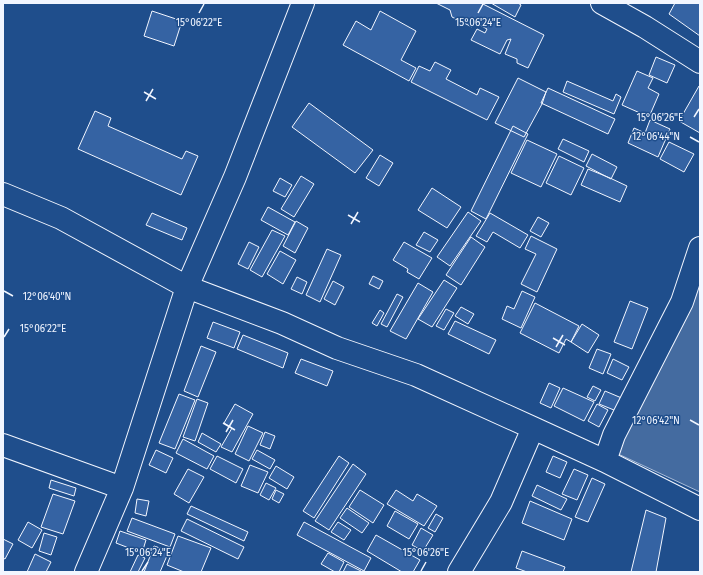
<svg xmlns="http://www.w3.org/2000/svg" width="703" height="575" font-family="'Fira Sans',sans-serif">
<rect width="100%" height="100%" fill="#1f4e8c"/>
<!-- water -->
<path fill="#446ba0" stroke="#a8bbd7" d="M700,281V492L614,452Z"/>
<!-- building -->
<path fill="#3563a3" stroke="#f2f6ff" d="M436,3H481L544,35L528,68L517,63V59L505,54L511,39L507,40L500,54L471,40L477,29L485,33L487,29L474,22L472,27L452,17L450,10Z
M491,3H518L521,5L515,17Z
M675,3H700V36L669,14Z
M152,11L182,21L174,46L144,36Z
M380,11L416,31L401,60L416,68L409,81L343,45L356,21L371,30Z
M656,57L675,65L667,83L649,75Z
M435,62L451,70L446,79L477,95L480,88L499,97L487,120L411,82L419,66L430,71Z
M637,71L653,78L648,88L659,94L649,117L622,105Z
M518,78L546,92L542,104L524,137L495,123Z
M567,81L613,101L616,94L621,97L614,114L563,92Z
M699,86L700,87V133L679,121Z
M548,88L615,119L608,134L541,103Z
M309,103L373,150L355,173L292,127Z
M95,111L111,118L108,126L182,159L186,151L198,156L181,195L78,149Z
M650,120L670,129L658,157L628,143L634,128L645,133Z
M513,126L528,134L486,219L471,211Z
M563,139L589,151L584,162L558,149Z
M527,140L557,154L541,187L511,173Z
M669,142L694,154L684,172L660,159Z
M592,154L617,167L611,179L586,166Z
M380,155L393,163L379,186L366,178Z
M559,156L584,168L571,195L546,183Z
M588,169L610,178L627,186L620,202L581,185Z
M301,176L314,184L294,217L281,209Z
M280,178L292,185L285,197L273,191Z
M432,188L461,207L447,228L418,210Z
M268,207L295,222L288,235L261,220Z
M468,212L481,221L450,266L437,257Z
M152,213L187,228L182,240L146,225Z
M490,213L528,235L520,248L493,232L487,242L476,236Z
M538,217L549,223L541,237L530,231Z
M296,221L308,228L295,253L283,246Z
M272,230L285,236L262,277L250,270Z
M424,232L438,240L430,252L416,245Z
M531,236L557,249L537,292L521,284L536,254L525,249Z
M471,237L485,247L461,285L446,275Z
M249,242L259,247L248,269L238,264Z
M404,242L432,258L419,279L407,272L408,269L393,260Z
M327,249L341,255L320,302L306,295Z
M280,251L296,260L283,284L267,274Z
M373,276L383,281L379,289L369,284Z
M297,277L307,282L302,294L291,289Z
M444,280L457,288L432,327L418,319Z
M333,281L344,287L335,305L324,299Z
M418,283L433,292L406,339L390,331Z
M522,291L535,297L521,328L502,319L507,306L514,309Z
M397,294L403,297L387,327L381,324Z
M630,301L648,308L632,349L614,342Z
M535,303L579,326L571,342L566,339L559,353L520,333Z
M461,307L474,314L468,324L455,316Z
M446,309L454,313L444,330L436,326Z
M380,310L384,313L377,326L372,323Z
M455,321L496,340L489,354L448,334Z
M213,322L240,332L234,348L207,338Z
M582,324L599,335L588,353L571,342Z
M243,335L288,353L283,368L237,349Z
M201,346L216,352L198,397L184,391Z
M597,349L611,354L603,374L589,368Z
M301,359L333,371L327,386L295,373Z
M613,359L629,367L622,380L607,373Z
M549,383L560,388L551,408L540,403Z
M593,386L601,390L595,401L587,397Z
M563,388L594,402L584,421L554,406Z
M605,391L624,399L619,412L599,404Z
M179,394L195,400L175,449L159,443Z
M197,399L208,403L195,441L183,437Z
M235,404L253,414L232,452L221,447L232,428L224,423Z
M597,404L608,410L599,427L588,421Z
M248,426L263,433L249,461L235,454Z
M265,432L275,436L270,449L260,445Z
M202,433L221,444L216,452L198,442Z
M183,439L214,456L207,469L176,453Z
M156,450L173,458L166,473L149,465Z
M257,450L275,460L270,469L252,459Z
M217,456L243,469L236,483L210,469Z
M339,456L349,463L314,518L303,511Z
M553,456L567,462L560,478L546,472Z
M353,464L366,474L329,530L315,521Z
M250,465L268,472L258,493L241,486Z
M276,466L294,477L287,489L269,478Z
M188,469L204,477L189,503L174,494Z
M574,469L588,475L577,500L562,494Z
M592,478L605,484L588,522L575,517Z
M51,480L76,488L74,496L49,488Z
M266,483L276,488L269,500L260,495Z
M537,485L567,499L561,510L532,496Z
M276,490L284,494L279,503L272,499Z
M360,490L384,505L373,523L349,507Z
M396,490L413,501L417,494L437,506L424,526L387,504Z
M53,494L75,501L63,534L41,527Z
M137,499L149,501L146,516L135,513Z
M530,501L572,519L564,540L522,523Z
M191,506L248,532L244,541L187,514Z
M347,508L369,523L362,533L340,518Z
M646,510L666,518L656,572H631Z
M395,511L418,524L409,539L387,526Z
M436,514L443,518L435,532L428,528Z
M132,518L175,534L170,547L127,531Z
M187,519L244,547L238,559L181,531Z
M28,522L42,530L32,548L18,540Z
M304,522L371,558L364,571L297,535Z
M338,522L351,530L344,540L331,532Z
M421,528L433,535L423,551L412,545Z
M120,531L146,540L142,553L116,543Z
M44,533L57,537L51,555L39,551Z
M376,535L420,560L413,572H402L367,551Z
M178,536L211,548L201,572H184L167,565Z
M3,539L13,544L5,559L3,558Z
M154,546L169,551L160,572H144Z
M522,551L565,567L563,572H527L516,568Z
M328,553L344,562L339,572H335L321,564Z
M35,554L51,562L46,572H27Z
M138,555L145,558L138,572H130Z
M347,564L361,571V572H343Z"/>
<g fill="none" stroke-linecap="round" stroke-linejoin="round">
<!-- minor casing -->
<g stroke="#f2f6ff" stroke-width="24">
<path id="minor" d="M602,3L645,27L700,62
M3,194L61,218L187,287L282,323L337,348L416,375L533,428L605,461L614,435L682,302L700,248
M3,445L122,488
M605,461L700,509
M86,572L122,488L187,287L235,177L303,3
M459,572L501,502L533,428"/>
</g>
<!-- minor -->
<use href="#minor" stroke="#1f4e8c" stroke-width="22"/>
</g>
<!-- ticks -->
<path fill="none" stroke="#f2f6ff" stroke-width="1.5" d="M199,13L204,4M478,13L483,4M144,92L156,99M146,101L153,89M694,117L699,109M690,137L699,142M348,215L360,222M351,224L358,212M4,291L13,296M4,337L9,329M553,338L565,345M556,347L563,335M690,420L699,425M223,423L235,430M226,432L233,420M142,571L148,562M421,571L426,562"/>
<g font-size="10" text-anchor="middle" fill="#f2f6ff" stroke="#1f4e8c" stroke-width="3" stroke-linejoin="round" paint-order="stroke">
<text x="199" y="26">15°06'22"E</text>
<text x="478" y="26">15°06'24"E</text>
<text x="660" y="121">15°06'26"E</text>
<text x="656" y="140">12°06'44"N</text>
<text x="47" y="300">12°06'40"N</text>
<text x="43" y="332">15°06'22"E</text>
<text x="656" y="424">12°06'42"N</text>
<text x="148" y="556">15°06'24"E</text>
<text x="426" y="556">15°06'26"E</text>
</g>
<!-- border -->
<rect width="703" height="575" fill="none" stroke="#f2f6ff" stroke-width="8"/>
</svg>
